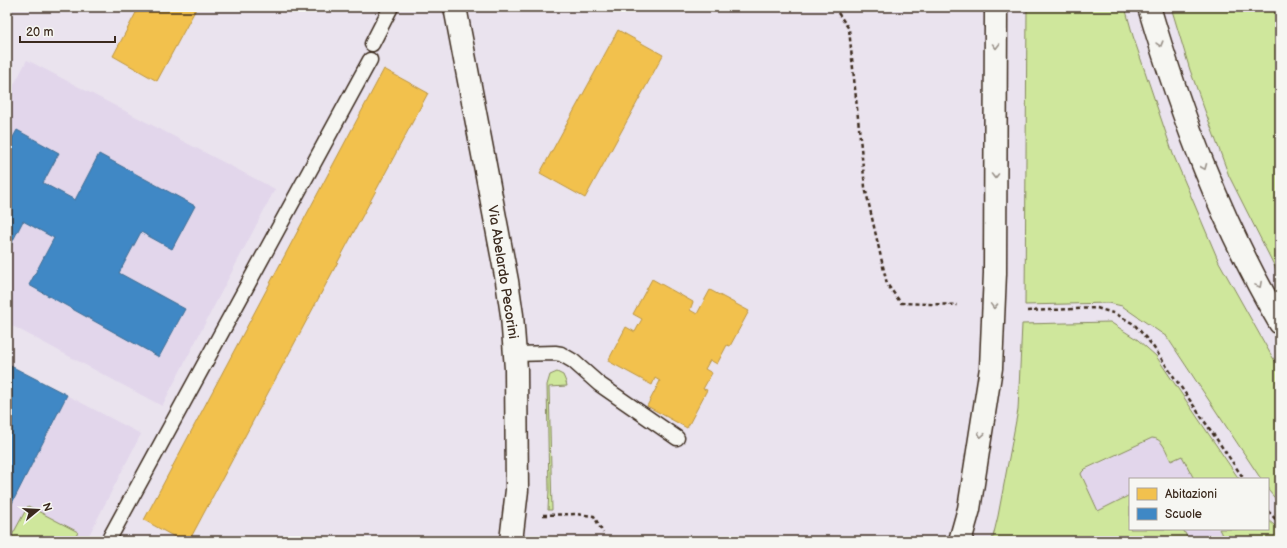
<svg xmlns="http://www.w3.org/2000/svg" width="1287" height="548" font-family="'Balsamiq Sans',sans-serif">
<rect width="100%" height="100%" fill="#eae3ee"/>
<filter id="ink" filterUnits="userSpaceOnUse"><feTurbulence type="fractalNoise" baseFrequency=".025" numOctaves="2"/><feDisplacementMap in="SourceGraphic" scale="8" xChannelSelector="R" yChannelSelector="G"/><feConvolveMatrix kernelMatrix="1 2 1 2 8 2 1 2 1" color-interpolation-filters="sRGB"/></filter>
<g filter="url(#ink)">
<!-- built -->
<path fill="#e2d6eb" d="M27,60L275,189L162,406L7,323V98Z
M7,364L141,434L86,541H7Z
M1152,438H1157L1161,441L1171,461L1182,455L1194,479H1130V495L1098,511L1081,474L1082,472Z
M1183,529H1219L1225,541H1189Z"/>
<!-- green -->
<path fill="#cfe79c" stroke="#85885d" d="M1027,7H1125L1133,36L1173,154L1219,262L1270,353L1280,369V504L1268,490V479H1261L1167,337L1122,306L1109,303L1025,305Z
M1171,7H1280V277L1229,176L1190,70Z
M1110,322L1138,340L1156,356L1239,479H1194L1182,456L1171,461C1166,452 1163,438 1152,438L1085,469L1082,472L1081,474L1098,511L1130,495V529H1183L1189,541H992L998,516L1018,410L1022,324Z
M557,372L563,375L566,382L567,386L549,387L552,510H548L549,490L547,385L550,375Z
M28,506L78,532L74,541H9Z
M1268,520L1280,530V541H1225L1219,529H1268Z"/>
<!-- homes -->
<path fill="#f2c14e" stroke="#bb9440" d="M139,7H197L157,81L113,56Z
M618,30L663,55L585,198L540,173Z
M384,69L428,93L189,541H182L144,520Z
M652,279L693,302L690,310L697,314L710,290L749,311L730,346L727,345L717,364L710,360L705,369L712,373L703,389L707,390L687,428L647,406L660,381L655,378L652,385L608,361L626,327L635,332L642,319L633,314Z"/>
<!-- schools -->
<path fill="#3f88c5" stroke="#3e6c93" d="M17,130L59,153L43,183L75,200L99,154L195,206L172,249L141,232L119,273L185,309L159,357L29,285L54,238L23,221L8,250L7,249V148Z
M7,364L67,395L7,513Z"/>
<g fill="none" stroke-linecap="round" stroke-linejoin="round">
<!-- lane casing -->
<g stroke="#3b2a1e" stroke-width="17">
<path id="lane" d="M372,44L391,7
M515,354L555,353L561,354L573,361L599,384L677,438
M108,541L370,60"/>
</g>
<!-- street casing -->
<g stroke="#3b2a1e" stroke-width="25">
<path id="street" d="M455,7L507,281L512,315L516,369L517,490L511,541"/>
</g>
<!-- highway casing -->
<g stroke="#3b2a1e" stroke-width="25">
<path id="highway" d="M1149,7C1182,118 1222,224 1280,323
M960,541L969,509L991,368L995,273L996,7"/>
</g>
<!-- path -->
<path stroke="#3b2a1e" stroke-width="2.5" stroke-dasharray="4 3" stroke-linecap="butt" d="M834,7L849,29L865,187L887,284L901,303L957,305
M1027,311L1097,308L1116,314L1134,324L1152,345L1244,479
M1268,511L1280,524
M543,515L576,514L594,516L603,533"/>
<!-- lane -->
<use href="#lane" stroke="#f6f6f2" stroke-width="14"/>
<!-- street -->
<use href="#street" stroke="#f6f6f2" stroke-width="22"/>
<!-- highway -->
<use href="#highway" stroke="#f6f6f2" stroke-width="22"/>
</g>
<!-- one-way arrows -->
<defs><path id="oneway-chevron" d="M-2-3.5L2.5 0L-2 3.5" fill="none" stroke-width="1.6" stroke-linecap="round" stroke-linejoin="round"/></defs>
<g stroke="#989088">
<use href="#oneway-chevron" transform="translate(1160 44) rotate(74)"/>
<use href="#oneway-chevron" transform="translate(996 46) rotate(90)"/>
<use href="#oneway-chevron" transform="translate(1204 167) rotate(68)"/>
<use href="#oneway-chevron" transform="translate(995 176) rotate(90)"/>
<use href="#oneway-chevron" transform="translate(1259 285) rotate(62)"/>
<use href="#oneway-chevron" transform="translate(994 306) rotate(92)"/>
<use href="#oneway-chevron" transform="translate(981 435) rotate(99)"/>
</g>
</g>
<g text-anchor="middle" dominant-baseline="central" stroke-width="4" stroke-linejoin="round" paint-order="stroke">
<!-- street labels -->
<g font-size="14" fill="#3b2a1e" stroke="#f6f6f2">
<text transform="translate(503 272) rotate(81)">Via Abelardo Pecorini</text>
</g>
</g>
<!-- margin -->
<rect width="1287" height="548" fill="none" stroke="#f6f6f2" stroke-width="24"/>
<rect x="12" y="12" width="1263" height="524" fill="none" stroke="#3b2a1e" stroke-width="1.5" filter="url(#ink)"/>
<!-- legend -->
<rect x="1129" y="478" width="140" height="52" fill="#f6f6f2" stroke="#aba49d"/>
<rect x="1137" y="488" width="20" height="12" fill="#f2c14e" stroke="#aba49d"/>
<text x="1165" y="498" font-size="12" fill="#3b2a1e">Abitazioni</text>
<rect x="1137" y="508" width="20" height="12" fill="#3f88c5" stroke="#aba49d"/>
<text x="1165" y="518" font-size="12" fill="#3b2a1e">Scuole</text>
<!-- north arrow -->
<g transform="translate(38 510) rotate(72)" stroke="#f6f6f2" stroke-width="3" paint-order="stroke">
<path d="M0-3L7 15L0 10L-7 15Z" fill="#3b2a1e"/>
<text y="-6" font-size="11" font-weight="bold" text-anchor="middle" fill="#3b2a1e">N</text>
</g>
<!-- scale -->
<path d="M20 36v6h95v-6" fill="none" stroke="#3b2a1e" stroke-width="2"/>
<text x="26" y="36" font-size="12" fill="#3b2a1e" stroke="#f6f6f2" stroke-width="3" paint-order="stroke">20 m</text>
</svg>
